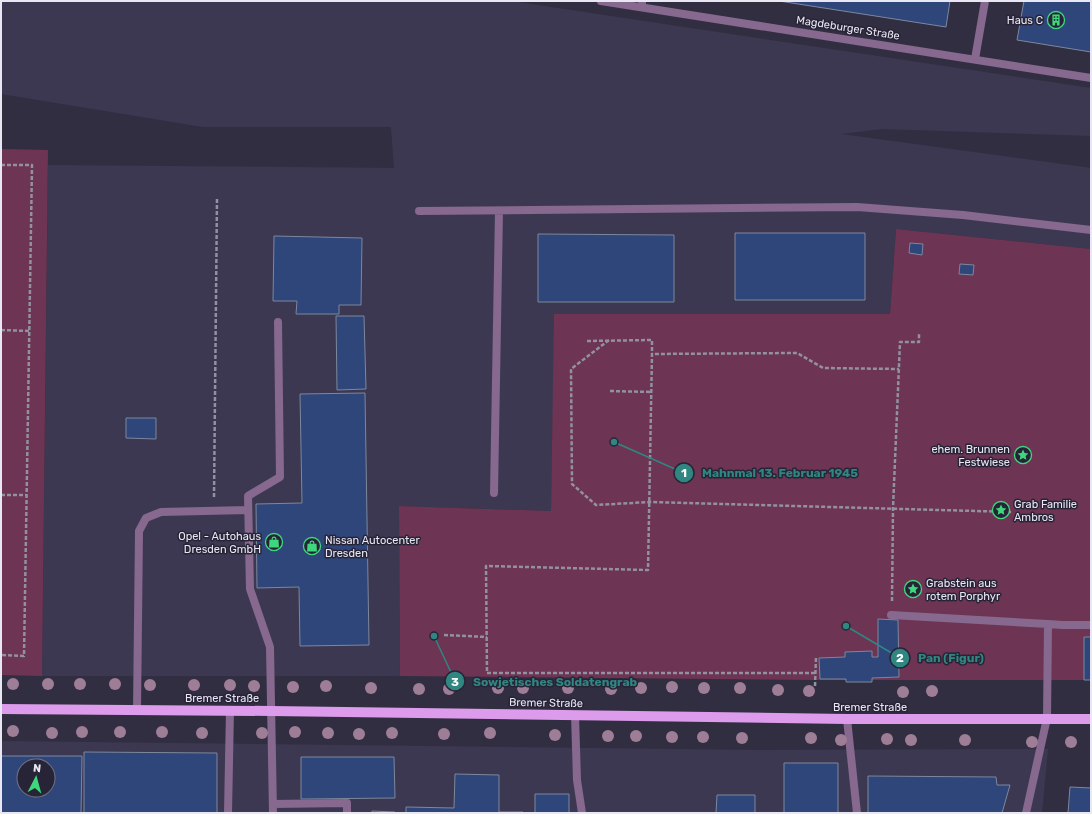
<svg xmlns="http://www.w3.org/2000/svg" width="1092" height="814" font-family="Rubik,sans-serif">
<rect width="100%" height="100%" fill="#322e42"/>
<!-- built -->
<path fill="#3d3851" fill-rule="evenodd" d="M1,1H511L1091,88V136L882,129L841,134L1091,168V249L896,229L890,314H555L551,511L399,506L400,676H42L48,165L394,168L391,127H203L1,94Z
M1,741L758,750L1048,749L1042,813H1ZM24,766H48V790H24Z"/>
<!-- green -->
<path fill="#6d3453" d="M1,149L48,150L42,676L1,675Z
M896,229L1091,249V637H1084V680H815L400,676L399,506L551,511L554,314H890Z"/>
<!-- building -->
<path fill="#2e4679" stroke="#7d879d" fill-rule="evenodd" d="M779,1H950L946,27Z
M1024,1H1091V52L1017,40Z
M735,233H865V300H735Z
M538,234L674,235V302H538Z
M274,236L362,238L361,305H339V314H296L297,301H273Z
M910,243L923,244L922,255L909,253Z
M960,264L974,265L973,275L959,274Z
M336,316H364L366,389L337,390Z
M365,393L369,645L300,646L299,587L257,588L256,504L302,503L300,394Z
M126,418H156V439L126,438Z
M878,619L898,620L899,677L872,678V682H846V679H820L819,658L845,657V652L872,651V657H878Z
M1084,637H1091V680H1084Z
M84,752L217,753V813H84Z
M1,756H82L81,813H1ZM24,766H48V790H24Z
M301,757H394L395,798L301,799Z
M784,763H838V813H784Z
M455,774L499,775V812H523V813H406V807L454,808Z
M868,776L996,777L997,785H1010L1002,813H868Z
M1070,787L1091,788V813H1068Z
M535,794H569V813H535Z
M717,795H755V813H716Z
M372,811L395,812V813H372Z"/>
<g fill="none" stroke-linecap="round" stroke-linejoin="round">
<!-- path -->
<path stroke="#9390a1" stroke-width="2.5" stroke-dasharray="4 2" stroke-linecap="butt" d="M1,165H32L24,656L1,655
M1,330L29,331
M609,340L571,369L572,484L596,505L650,502L1012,512
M587,341L652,340V354
M610,391L652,392
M1,495H26
M214,497L217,198
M892,601L893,508L900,342H919V334
M444,635L487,637
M815,673H487L486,566L648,570L652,354L797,353L823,368L899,369
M815,686L816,657"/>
<!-- lane -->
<path stroke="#87688e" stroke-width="8" d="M642,7V1
M975,59L985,1
M419,211L857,207L963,215L1091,230
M494,493L499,211
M891,615L1048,624
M137,710L139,531L146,518L161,512L248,510
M575,715L577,780L582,813
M847,719L857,813
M273,804L347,803V813
M228,813L230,710
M273,813L270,647L250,589L248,496L280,477L278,322
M1026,813L1047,718L1048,624L1063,625H1091"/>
<!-- street -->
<path stroke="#87688e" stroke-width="8" d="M601,1L1091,78"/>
<!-- primary -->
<path stroke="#dc9ceb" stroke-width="10" d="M1,709L271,711L847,719H1091"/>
</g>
<!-- trees -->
<g fill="#9e7d96">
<circle cx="13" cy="684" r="6"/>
<circle cx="48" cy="684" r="6"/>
<circle cx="80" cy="684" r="6"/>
<circle cx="115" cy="684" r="6"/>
<circle cx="150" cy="685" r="6"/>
<circle cx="194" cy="685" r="6"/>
<circle cx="230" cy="685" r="6"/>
<circle cx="254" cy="686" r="6"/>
<circle cx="326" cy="686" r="6"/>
<circle cx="293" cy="687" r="6"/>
<circle cx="672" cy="687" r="6"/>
<circle cx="371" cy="688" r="6"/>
<circle cx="498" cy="688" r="6"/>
<circle cx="523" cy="688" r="6"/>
<circle cx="568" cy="688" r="6"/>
<circle cx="641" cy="688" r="6"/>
<circle cx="704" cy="688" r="6"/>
<circle cx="740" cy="688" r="6"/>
<circle cx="419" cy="689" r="6"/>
<circle cx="449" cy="689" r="6"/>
<circle cx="611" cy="689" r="6"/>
<circle cx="778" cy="690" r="6"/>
<circle cx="809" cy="691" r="6"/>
<circle cx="932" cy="691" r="6"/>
<circle cx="903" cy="692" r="6"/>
<circle cx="13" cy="731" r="6"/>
<circle cx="82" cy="732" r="6"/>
<circle cx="120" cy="732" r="6"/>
<circle cx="162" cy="732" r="6"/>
<circle cx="295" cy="732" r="6"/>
<circle cx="52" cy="733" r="6"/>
<circle cx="202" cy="733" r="6"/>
<circle cx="262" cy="733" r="6"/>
<circle cx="328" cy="733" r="6"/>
<circle cx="392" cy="733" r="6"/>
<circle cx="490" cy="733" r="6"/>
<circle cx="359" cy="734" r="6"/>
<circle cx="444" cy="734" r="6"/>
<circle cx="555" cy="735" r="6"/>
<circle cx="608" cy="736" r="6"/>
<circle cx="636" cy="736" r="6"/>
<circle cx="672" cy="737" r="6"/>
<circle cx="703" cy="737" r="6"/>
<circle cx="742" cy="738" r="6"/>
<circle cx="811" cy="738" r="6"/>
<circle cx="887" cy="739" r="6"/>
<circle cx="841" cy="740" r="6"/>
<circle cx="911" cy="740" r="6"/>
<circle cx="965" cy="740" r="6"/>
<circle cx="1032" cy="742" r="6"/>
<circle cx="1071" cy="742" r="6"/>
</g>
<!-- icons -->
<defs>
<g id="building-ring" transform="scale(0.9)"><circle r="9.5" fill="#282437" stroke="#3ed77d" stroke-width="1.5"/><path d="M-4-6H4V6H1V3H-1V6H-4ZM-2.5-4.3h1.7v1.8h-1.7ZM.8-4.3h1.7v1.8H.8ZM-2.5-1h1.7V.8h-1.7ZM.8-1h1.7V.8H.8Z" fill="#3ed77d"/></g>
<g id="sight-ring" transform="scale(0.9)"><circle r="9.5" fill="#282437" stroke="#3ed77d" stroke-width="1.5"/><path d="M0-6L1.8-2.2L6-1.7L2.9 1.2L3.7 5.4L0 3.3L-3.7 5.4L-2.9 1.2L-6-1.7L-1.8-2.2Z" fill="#3ed77d"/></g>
<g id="shop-ring" transform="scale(0.9)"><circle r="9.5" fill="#282437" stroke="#3ed77d" stroke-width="1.5"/><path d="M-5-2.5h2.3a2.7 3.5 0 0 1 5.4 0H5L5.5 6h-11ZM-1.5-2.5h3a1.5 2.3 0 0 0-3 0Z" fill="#3ed77d"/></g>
</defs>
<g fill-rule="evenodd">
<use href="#building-ring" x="1056" y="20"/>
<use href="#sight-ring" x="1023" y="455"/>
<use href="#sight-ring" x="1001" y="510"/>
<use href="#shop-ring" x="274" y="542"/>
<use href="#shop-ring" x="312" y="546"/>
<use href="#sight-ring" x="913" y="589"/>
</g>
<g text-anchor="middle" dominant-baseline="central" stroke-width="3" stroke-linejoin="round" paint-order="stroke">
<!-- poi labels -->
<g font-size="11" fill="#e9e7f4" stroke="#282437" text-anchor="end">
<text x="1043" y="20">Haus C</text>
<text x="1010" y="449">ehem. Brunnen<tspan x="1010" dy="13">Festwiese</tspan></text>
<text x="1014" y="504" text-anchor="start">Grab Familie<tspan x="1014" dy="13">Ambros</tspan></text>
<text x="261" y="536">Opel - Autohaus<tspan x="261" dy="13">Dresden GmbH</tspan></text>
<text x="325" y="540" text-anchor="start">Nissan Autocenter<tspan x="325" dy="13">Dresden</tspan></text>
<text x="926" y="583" text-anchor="start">Grabstein aus<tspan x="926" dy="13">rotem Porphyr</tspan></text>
</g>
<!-- street labels -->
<g font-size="11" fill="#e9e7f4" stroke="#282437">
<text transform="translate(848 28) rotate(9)">Magdeburger Straße</text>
<text x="222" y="698">Bremer Straße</text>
<text transform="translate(546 703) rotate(1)">Bremer Straße</text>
<text x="870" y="707">Bremer Straße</text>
</g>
</g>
<!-- callouts -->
<path fill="none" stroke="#308782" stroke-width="1.5" d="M614 442L684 473M846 626L900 658M434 636L455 681"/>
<g fill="#308782" stroke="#282437" stroke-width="1.5">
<circle cx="614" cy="442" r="4"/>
<circle cx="846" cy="626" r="4"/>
<circle cx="434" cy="636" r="4"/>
<circle cx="684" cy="473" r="10"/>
<circle cx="900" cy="658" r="10"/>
<circle cx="455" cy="681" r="10"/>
</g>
<g font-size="12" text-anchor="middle" font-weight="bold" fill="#fff">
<text x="684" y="477">1</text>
<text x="900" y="662">2</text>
<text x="455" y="686">3</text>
</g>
<g font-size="12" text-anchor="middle" font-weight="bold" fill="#308782" stroke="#282437" stroke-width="3" stroke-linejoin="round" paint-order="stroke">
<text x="780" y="477">Mahnmal 13. Februar 1945</text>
<text x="951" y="662">Pan (Figur)</text>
<text x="555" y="686">Sowjetisches Soldatengrab</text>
</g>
<!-- border -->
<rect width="1092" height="814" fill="none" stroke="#e9e7f4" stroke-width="4"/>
<!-- north arrow -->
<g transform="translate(36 778) rotate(6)"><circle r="19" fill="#282437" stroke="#757283"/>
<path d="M0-3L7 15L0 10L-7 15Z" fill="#3ed77d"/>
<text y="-6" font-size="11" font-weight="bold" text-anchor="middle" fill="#e9e7f4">N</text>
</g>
</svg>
